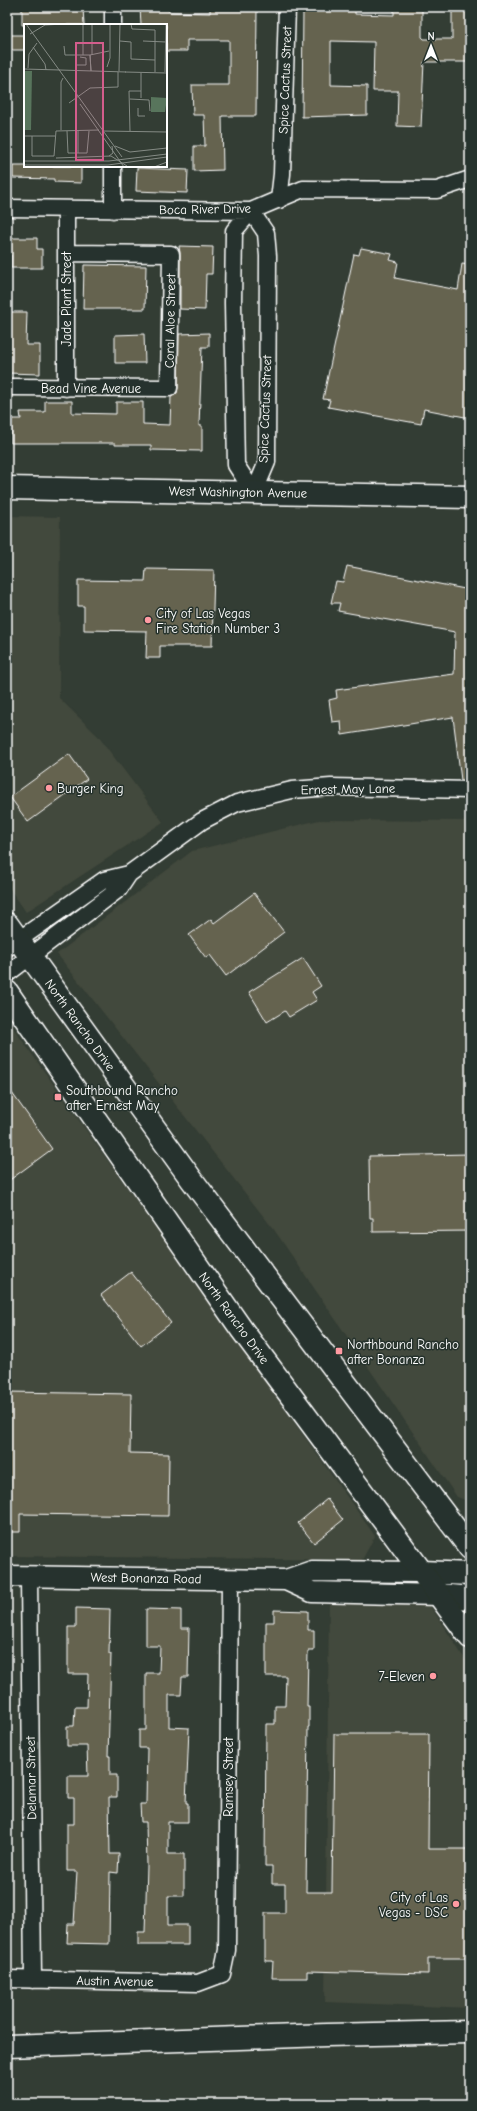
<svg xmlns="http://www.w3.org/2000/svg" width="477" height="2111" font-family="'Comic Neue',sans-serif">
<rect width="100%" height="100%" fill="#333d34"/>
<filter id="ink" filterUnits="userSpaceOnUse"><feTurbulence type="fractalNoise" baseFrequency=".025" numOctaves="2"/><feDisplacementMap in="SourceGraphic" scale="8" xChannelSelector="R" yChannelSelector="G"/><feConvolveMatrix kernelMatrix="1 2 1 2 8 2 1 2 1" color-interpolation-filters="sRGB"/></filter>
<g filter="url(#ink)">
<!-- built -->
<path fill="#42483c" d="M7,516L60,517L59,698L98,736L163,822L26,912L7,885Z
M319,820L470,821V1502L457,1497L275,1231L57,954L192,851Z
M7,1019L375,1536L362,1560L7,1556Z
M329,1599L427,1601L470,1667V2008L325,2002Z"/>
<!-- building -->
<path fill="#65634f" stroke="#fff" d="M22,7H83L84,25H22Z
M140,7H169V12L210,13V8L257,9L256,116H222L223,170L194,171V146H205L204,115H193L192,85H229V40H187V51H166V25H141Z
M394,7H422V37L424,39H452V7H470V62H424L421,127L397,126L398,91H373L374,42L331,41V85L367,86V115L302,117L303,10H355V14L394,15Z
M7,35H25V50H7Z
M13,166H81V183L54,182V179L13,178Z
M137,168L188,170L187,193L136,191Z
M7,238H37V249H42V268H11V255L7,256Z
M179,246L213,247L212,274H206L205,310L180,309V254Z
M361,248L392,254L390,260L398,262L395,278L458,290L462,264L470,265V418L424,409L421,424L328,407L330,400L323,399L354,254L359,255Z
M84,265L146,266L145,309H83Z
M7,312H27L26,345H40V374L7,373Z
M209,333V347H202L199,426H202V451L151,450V445H115V443H11V419H21L20,412H45V401H72V413L116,414V402H143V424L170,425L171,397L177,393L178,388L179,334Z
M144,334L145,363H115V335Z
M347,566L470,590V780H461L453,717L342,735L341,721L332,722L329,700L337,698L336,690L454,674L455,632L338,611L340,603H331L336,581L343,582Z
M146,569L214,570L212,646H160V658H146L147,631L84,630V606H78V580L145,581Z
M69,754L87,779L28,822L10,797Z
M254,893L284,932L226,976L210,955L206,958L189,935L211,919L214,923Z
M303,958L321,986L312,992L317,1000L289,1017L285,1011L267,1022L249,992Z
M7,1086L52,1149L7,1182Z
M470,1154V1231L373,1232V1218H370L369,1156Z
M131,1272L171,1323L141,1346L101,1295Z
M7,1392L131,1394L130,1453L169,1454L168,1516L20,1514V1532H7Z
M327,1499L343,1520L314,1543L298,1523Z
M76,1608L110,1609L109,1654H111L108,1756H110V1775H117V1797H109L110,1854H119L118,1873L110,1872L109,1944L67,1943L68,1924H74L77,1871H67V1824H74V1798H68V1776H88L87,1746H67V1726H74L75,1707H87L88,1674H68V1627H76Z
M146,1609L181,1610V1628H189L188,1677H182L181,1695H169V1727L189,1728L186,1803H188V1822H168V1854H184V1896H168V1925H188V1945H138V1932H145L147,1866L146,1822H141L140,1804H146L147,1748H139V1730H146V1673H159L160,1646H146Z
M274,1610L308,1611V1630H314V1651H308L307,1707H309V1727H308L306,1892H332L334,1734H429L428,1849H470V1958H428V1974L307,1971V1978H272L273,1961H265V1913H285V1884H272V1866H265L266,1724H275V1706H285L286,1676H266V1622H274Z"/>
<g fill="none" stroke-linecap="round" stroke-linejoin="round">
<!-- minor casing -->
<g stroke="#fff" stroke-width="19">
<path id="minor" d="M113,25V7
M279,200L282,174L287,7
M7,208L251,211L303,189L437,190L470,179
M113,210V166
M251,211L266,233L268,256L267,462L254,493L236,465L233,303L234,231Z
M12,387L169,388L171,254L66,253
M66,388V209
M7,948L104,880L129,874
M7,974L119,889L129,874L202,821L237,803L292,790L331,787L470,790
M29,1576L33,1980
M7,1979L198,1983L222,1974L227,1950L230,1579"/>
</g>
<!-- tertiary casing -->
<g stroke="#fff" stroke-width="23">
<path id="tertiary" d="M7,1576L286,1580L312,1571L422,1572
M286,1580L312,1592L439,1595"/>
</g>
<!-- secondary casing -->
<g stroke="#fff" stroke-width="25">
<path id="secondary" d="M422,1572L470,1574
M439,1595L470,1598"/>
</g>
<!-- primary casing -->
<g stroke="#fff" stroke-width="25">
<path id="primary" d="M7,488L470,497
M7,924L192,1180L470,1548
M7,992L242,1330L470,1637"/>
</g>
<!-- motorway casing -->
<g stroke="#fff" stroke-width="25">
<path id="motorway" d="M7,2046L326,2035L470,2032"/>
</g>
<!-- minor -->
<use href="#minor" stroke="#26332d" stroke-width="16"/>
<!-- tertiary -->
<use href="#tertiary" stroke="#26332d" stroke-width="20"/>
<!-- secondary -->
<use href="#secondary" stroke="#26332d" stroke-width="22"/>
<!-- primary -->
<use href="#primary" stroke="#26332d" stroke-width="22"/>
<!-- motorway -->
<use href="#motorway" stroke="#26332d" stroke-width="22"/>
</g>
</g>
<!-- markers -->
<g fill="#ff9aa2" stroke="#26332d" stroke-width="1.5">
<circle cx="148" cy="620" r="4"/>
<circle cx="49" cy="788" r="4"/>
<rect x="54" y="1093" width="8" height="8" rx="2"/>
<rect x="335" y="1347" width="8" height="8" rx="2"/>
<circle cx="433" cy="1676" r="4"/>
<circle cx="456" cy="1904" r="4"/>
</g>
<g text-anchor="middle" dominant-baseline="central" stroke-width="3" stroke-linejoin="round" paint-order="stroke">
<!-- street labels -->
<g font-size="13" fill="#fff" stroke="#26332d">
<text transform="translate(285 80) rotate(-88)">Spice Cactus Street</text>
<text transform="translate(205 209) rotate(-1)">Boca River Drive</text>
<text transform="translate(66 299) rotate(-90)">Jade Plant Street</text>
<text transform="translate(170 321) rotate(-89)">Coral Aloe Street</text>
<text x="91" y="388">Bead Vine Avenue</text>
<text transform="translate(265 409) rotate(-88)">Spice Cactus Street</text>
<text transform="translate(238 492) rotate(1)">West Washington Avenue</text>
<text transform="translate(348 789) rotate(-1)">Ernest May Lane</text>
<text transform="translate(80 1025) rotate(54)">North Rancho Drive</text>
<text transform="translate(234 1318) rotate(54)">North Rancho Drive</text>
<text transform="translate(146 1578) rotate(1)">West Bonanza Road</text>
<text transform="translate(228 1777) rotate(-90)">Ramsey Street</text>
<text transform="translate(31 1778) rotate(-91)">Delamar Street</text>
<text transform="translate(115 1981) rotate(1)">Austin Avenue</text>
</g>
<!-- poi labels -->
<g font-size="13" fill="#fff" stroke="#26332d" text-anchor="start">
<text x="156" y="613">City of Las Vegas<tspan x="156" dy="15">Fire Station Number 3</tspan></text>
<text x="57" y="788">Burger King</text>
<text x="66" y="1090">Southbound Rancho<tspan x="66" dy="15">after Ernest May</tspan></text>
<text x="347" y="1344">Northbound Rancho<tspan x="347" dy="15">after Bonanza</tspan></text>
<text x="425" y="1676" text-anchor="end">7-Eleven</text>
<text x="448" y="1897" text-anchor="end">City of Las<tspan x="448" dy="15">Vegas - DSC</tspan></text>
</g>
</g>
<!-- overview -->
<g transform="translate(24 24)">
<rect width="143" height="143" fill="#333d34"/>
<path d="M0,47H8L7,106H0Z" fill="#58755c"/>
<path d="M127,73L143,74L141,88H127Z" fill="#58755c"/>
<path d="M1,74L6,85L1,94L0,75Z" fill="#58755c"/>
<path fill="none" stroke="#858b85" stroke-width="1" d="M2,0L98,133M107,0L108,5L131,6V48M6,10L21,1L40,0M96,17L107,18V35L131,36M119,17L142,18M40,22L41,31H66L85,27M9,23L21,40L22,46M59,31V0M66,31L67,47M66,31L67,47M68,31V0M53,41H62V34L56,33M83,43L86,34V0M4,44L5,30L13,19M0,45L36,46M36,46L102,48M95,47L96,0M101,48L143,49M141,48L142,0M117,74V49M106,75L125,76L126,87M45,79L66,64L94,63V48M56,80L100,143M114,84V92H121M37,106V58L39,54M43,107L44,129H63L65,107M54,107V129M79,107L143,108M106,107L105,67H117M0,112H31M8,112V132H30L32,107L75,106M91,122L106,128L143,124M85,132L89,129L88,122M32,134L87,132L103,142M0,137H85L143,130M0,141H84L143,133M130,143L143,138"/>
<path fill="#d45d8c" fill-opacity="0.15" stroke="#d45d8c" stroke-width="2" d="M52,19H79V136H52Z"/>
<rect width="143" height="143" fill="none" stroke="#fff" stroke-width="2"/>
</g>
<!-- margin -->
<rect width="477" height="2111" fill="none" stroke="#26332d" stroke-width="24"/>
<rect x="12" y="12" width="453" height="2087" fill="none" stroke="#fff" stroke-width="1.5" filter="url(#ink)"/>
<!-- north arrow -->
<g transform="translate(431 46)" stroke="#26332d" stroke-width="3" paint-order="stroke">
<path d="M0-3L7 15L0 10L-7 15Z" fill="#ffffff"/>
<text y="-6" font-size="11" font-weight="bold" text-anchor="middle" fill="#ffffff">N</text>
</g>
</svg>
